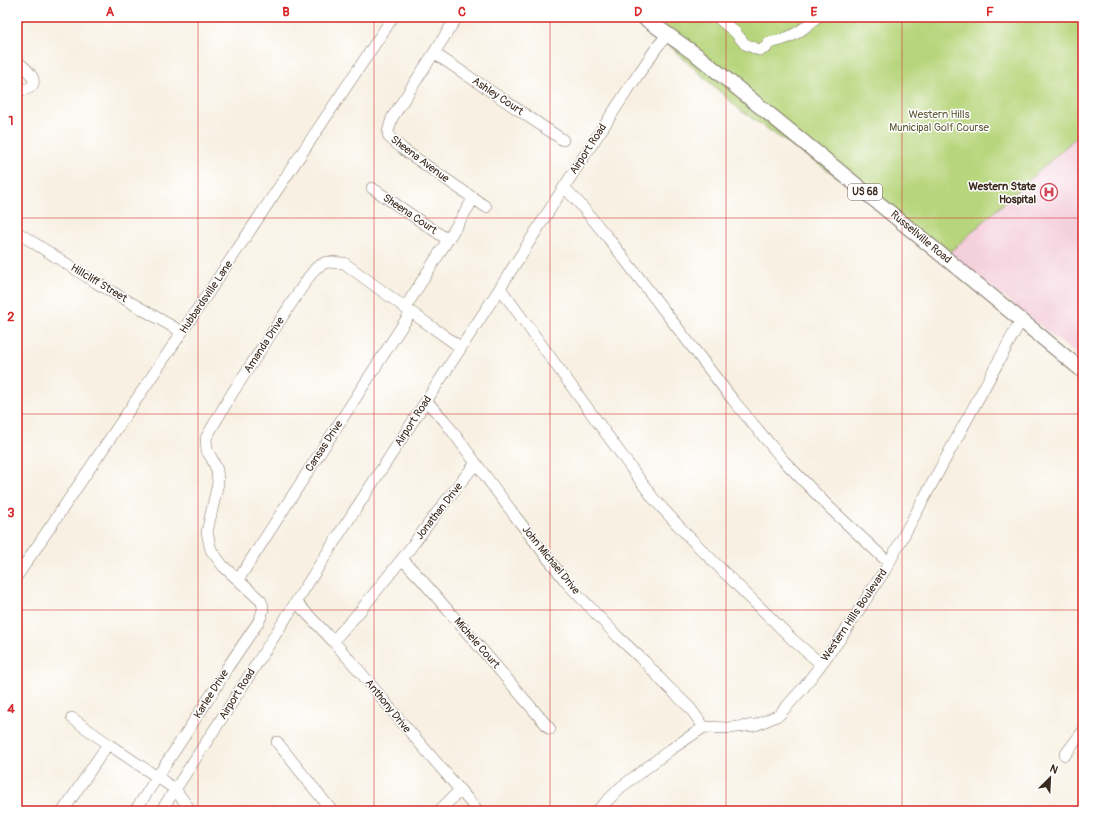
<svg xmlns="http://www.w3.org/2000/svg" width="1100" height="828" font-family="Pangolin,sans-serif">
<rect width="100%" height="100%" fill="#fff"/>
<filter id="ink" filterUnits="userSpaceOnUse"><feTurbulence type="fractalNoise" baseFrequency=".025" numOctaves="2"/><feDisplacementMap in="SourceGraphic" scale="8" xChannelSelector="R" yChannelSelector="G"/><feConvolveMatrix kernelMatrix="1 2 1 2 8 2 1 2 1" color-interpolation-filters="sRGB"/></filter>
<filter id="wash" filterUnits="userSpaceOnUse"><feTurbulence type="fractalNoise" baseFrequency=".012" numOctaves="4" result="noise"/><feDisplacementMap in="SourceGraphic" scale="16" xChannelSelector="R" yChannelSelector="G"/><feGaussianBlur stdDeviation="0.9" result="paint"/><feColorMatrix in="noise" values="0 0 0 0 0 0 0 0 0 0 0 0 0 0 0 0 0 1.4 0 .05"/><feComposite in="paint" operator="in"/></filter>
<g filter="url(#wash)">
<rect width="100%" height="100%" fill="#f8f0e2"/>
<!-- built -->
<path fill="#f4cfdc" d="M1083,131V360L949,253Z"/>
<!-- green -->
<path fill="#b7d57c" stroke="#79804d" d="M638,17H1083V131L949,253L740,110Z"/>
</g>
<g filter="url(#ink)">
<g fill="none" stroke-linecap="round" stroke-linejoin="round">
<!-- minor casing -->
<g stroke="#7d6f63" stroke-width="12">
<path id="minor" d="M457,17L392,118L388,132L389,137L404,150L486,207
M717,17L735,32L745,44L759,50L766,48L768,43C790,39 801,32 817,17
M434,53L563,140
M17,61C23,66 42,81 29,88C25,90 21,90 17,89
M564,187L579,203L609,239L733,400L784,461L830,508L889,563
M372,188L448,240
M17,232L95,282L182,332
M500,288L653,498L688,536L726,574L793,640L821,664
M405,308L474,198
M426,401L444,420L515,516L567,583L618,637L644,661L665,684L690,708L704,727
M402,559L421,579L550,729
M17,576L182,332L393,17
M238,580L411,312
M296,602L333,641L362,674L399,719L478,811
M333,641L360,611L402,559L442,506L476,463
M72,718L108,744L175,789L191,811
M277,742L332,811
M1065,755L1083,731
M63,811L108,744
M135,811L215,689L227,668L259,621C262,614 265,608 261,601L223,566L211,550L207,532L218,483L217,470L212,459L207,451L206,438L231,395L308,278L316,268L326,262L344,263L411,312L460,347
M161,811L226,712L338,536L500,288L564,187L627,91L657,47L668,34
M439,811L460,790
M597,811L621,787L670,750L704,727L728,728L756,725L779,715L804,687L840,639L885,570L1021,320"/>
</g>
<!-- major casing -->
<g stroke="#7d6f63" stroke-width="16">
<path id="major" d="M643,17L698,56L871,197L1083,371"/>
</g>
<!-- minor -->
<use href="#minor" stroke="#fff" stroke-width="11"/>
<!-- major -->
<use href="#major" stroke="#fff" stroke-width="14"/>
</g>
</g>
<!-- grid -->
<path fill="none" stroke="#d62828" stroke-width="1" stroke-opacity="0.55" d="M198,17V811M374,17V811M550,17V811M726,17V811M902,17V811M17,218H1083M17,414H1083M17,610H1083"/>
<!-- icons -->
<defs>
<g id="hospital-ring" transform="scale(0.9)"><circle r="9.5" fill="#fff" stroke="#d1495b" stroke-width="1.5"/><path d="M-5-5h3v3.5h4V-5h3V5h-3V1.5h-4V5h-3Z" fill="#d1495b"/></g>
</defs>
<g fill-rule="evenodd">
<use href="#hospital-ring" x="1049" y="192"/>
</g>
<g text-anchor="middle" dominant-baseline="central" stroke-width="3" stroke-linejoin="round" paint-order="stroke">
<!-- shield labels -->
<rect fill="#fff" stroke="#766a62" stroke-width="1" x="848" y="184" width="34" height="16" rx="3"/>
<g font-size="10" font-weight="bold" fill="#3b2a1e">
<text x="865" y="192">US 68</text>
</g>
<!-- street labels -->
<g font-size="11" fill="#3b2a1e" stroke="#fff">
<text transform="translate(498 96) rotate(34)">Ashley Court</text>
<text transform="translate(588 149) rotate(-57)">Airport Road</text>
<text transform="translate(420 159) rotate(37)">Sheena Avenue</text>
<text transform="translate(410 214) rotate(34)">Sheena Court</text>
<text transform="translate(921 237) rotate(40)">Russellville Road</text>
<text transform="translate(99 283) rotate(31)">Hillcliff Street</text>
<text transform="translate(206 297) rotate(-56)">Hubbardsville Lane</text>
<text transform="translate(264 345) rotate(-57)">Amanda Drive</text>
<text transform="translate(413 421) rotate(-57)">Airport Road</text>
<text transform="translate(324 446) rotate(-57)">Cansas Drive</text>
<text transform="translate(439 511) rotate(-52)">Jonathan Drive</text>
<text transform="translate(551 560) rotate(51)">John Michael Drive</text>
<text transform="translate(854 615) rotate(-56)">Western Hills Boulevard</text>
<text transform="translate(477 643) rotate(49)">Michele Court</text>
<text transform="translate(211 694) rotate(-58)">Karlee Drive</text>
<text transform="translate(237 694) rotate(-58)">Airport Road</text>
<text transform="translate(388 706) rotate(51)">Anthony Drive</text>
</g>
<!-- park labels -->
<g font-size="11" fill="#605d3a" stroke="#fff">
<text x="939" y="114">Western Hills<tspan x="939" dy="13">Municipal Golf Course</tspan></text>
</g>
<!-- poi labels -->
<g font-size="11" font-weight="bold" fill="#3b2a1e" stroke="#fff" text-anchor="end">
<text x="1036" y="186">Western State<tspan x="1036" dy="13">Hospital</tspan></text>
</g>
</g>
<!-- margin -->
<rect width="1100" height="828" fill="none" stroke="#fff" stroke-width="44"/>
<!-- north arrow -->
<g transform="translate(1050 778) rotate(24)" stroke="#ffffff" stroke-width="3" paint-order="stroke">
<path d="M0-3L7 15L0 10L-7 15Z" fill="#3b2a1e"/>
<text y="-6" font-size="11" font-weight="bold" text-anchor="middle" fill="#3b2a1e">N</text>
</g>
<rect x="22" y="22" width="1056" height="784" fill="none" stroke="#d62828" stroke-width="1.5"/>
<g font-size="13" text-anchor="middle" font-weight="bold" fill="#d62828">
<text x="110" y="16">A</text>
<text x="286" y="16">B</text>
<text x="462" y="16">C</text>
<text x="638" y="16">D</text>
<text x="814" y="16">E</text>
<text x="990" y="16">F</text>
<text x="11" y="125">1</text>
<text x="11" y="321">2</text>
<text x="11" y="517">3</text>
<text x="11" y="713">4</text>
</g>
</svg>
